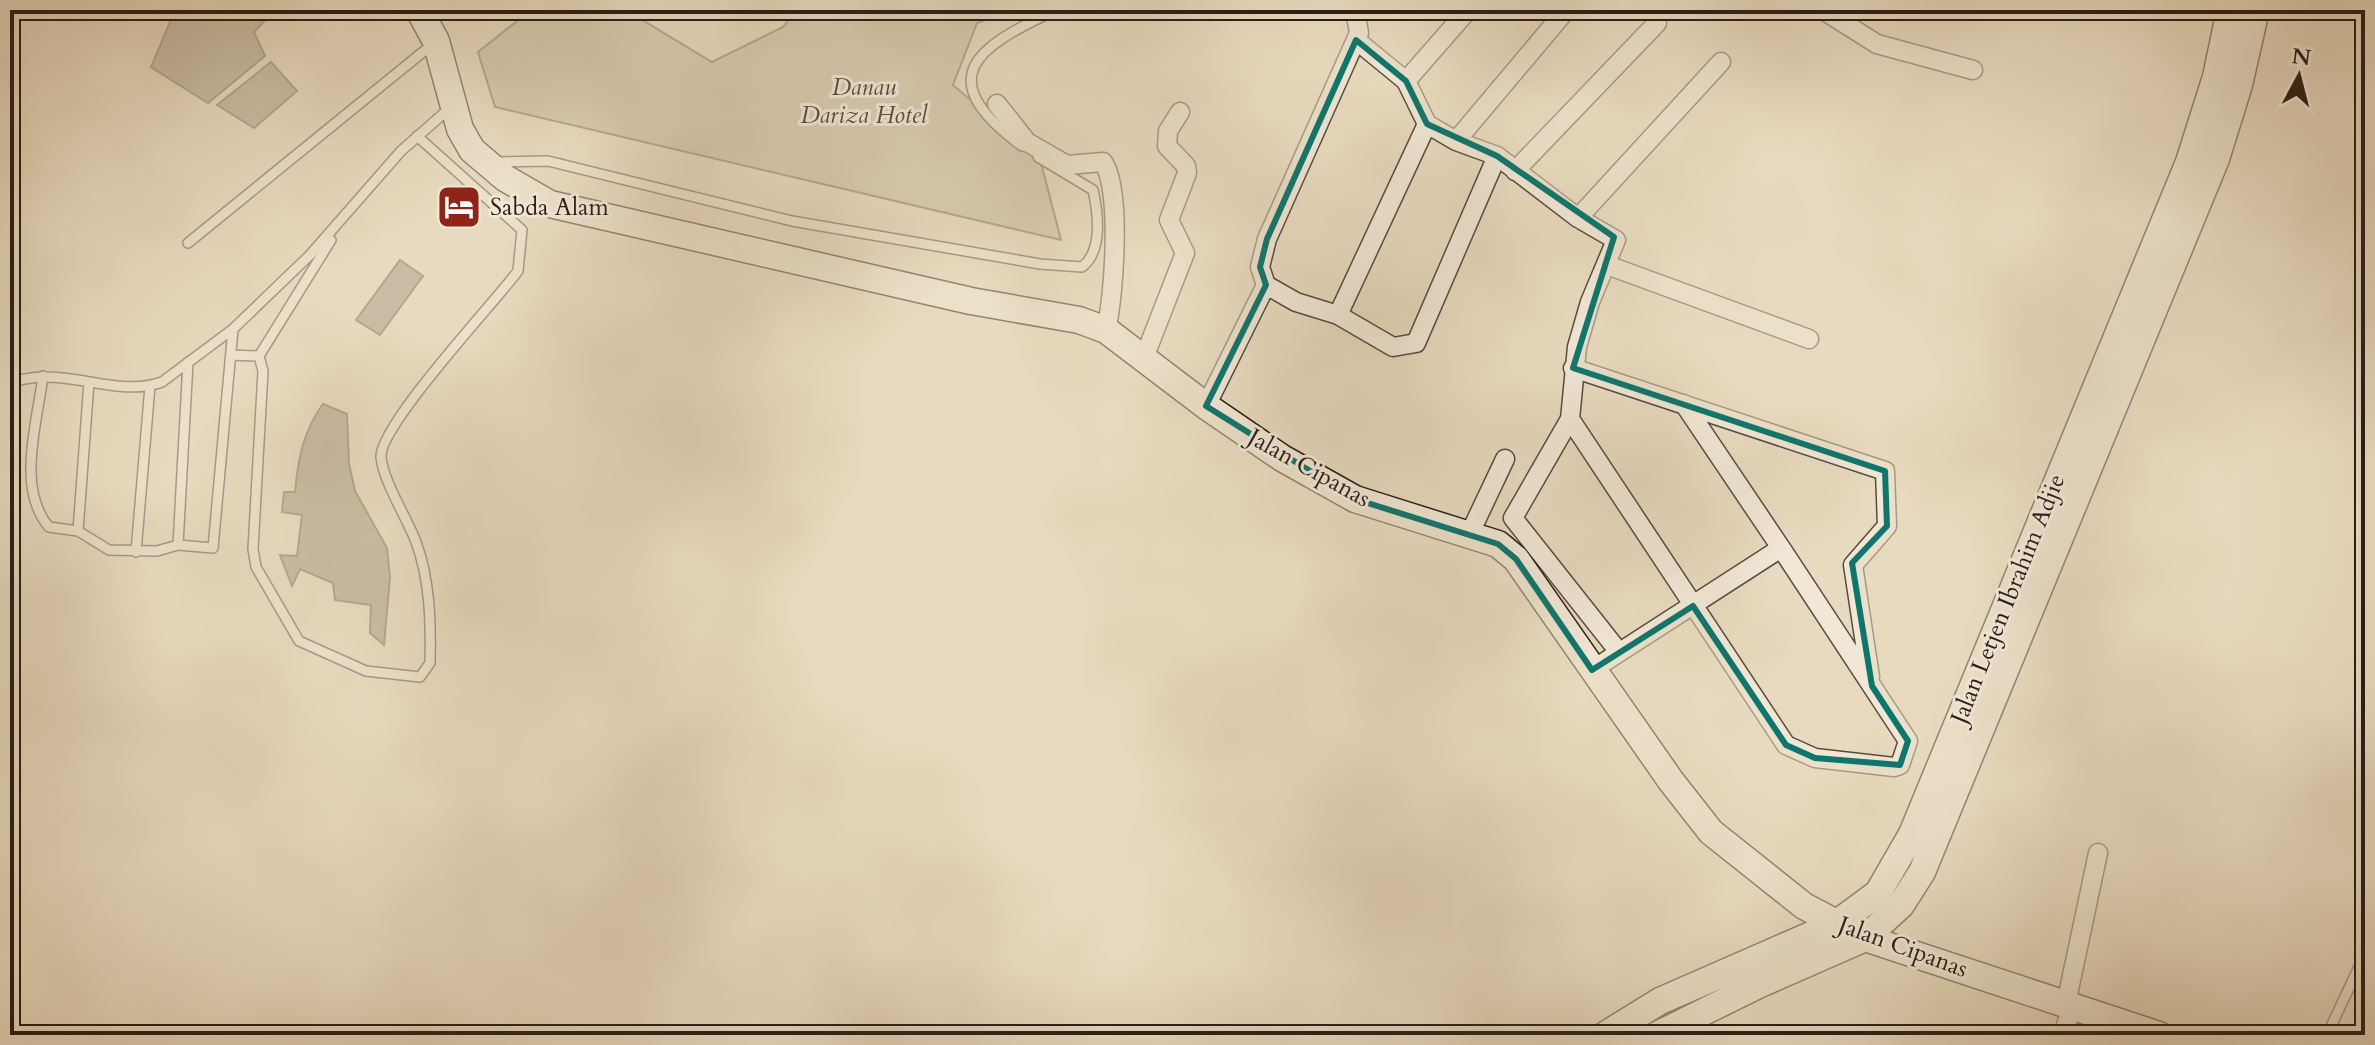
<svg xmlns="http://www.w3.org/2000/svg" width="2375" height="1045" font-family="Cardo,serif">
<rect width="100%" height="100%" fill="#e8dabf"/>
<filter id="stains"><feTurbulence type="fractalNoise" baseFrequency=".0025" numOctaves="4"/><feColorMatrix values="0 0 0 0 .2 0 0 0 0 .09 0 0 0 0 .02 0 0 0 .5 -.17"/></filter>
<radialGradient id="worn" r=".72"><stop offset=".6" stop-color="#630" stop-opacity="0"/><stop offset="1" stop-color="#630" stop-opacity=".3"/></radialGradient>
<!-- green -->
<path fill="#c7baa2" stroke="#786c5c" stroke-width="2" d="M531,10H613L634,15L712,62L783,27L796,10H1012L977,23L953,85L1040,159L1061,240L495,107L478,52Z"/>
<!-- water -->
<path fill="#a79a86" stroke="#74685a" stroke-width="2" d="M175,10H275L254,32L265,56L208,103L151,67Z
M271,62L297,91L254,128L217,105Z
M400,260L423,276L380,335L356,320Z
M323,404L347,414L349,464L355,491L387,548L390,577L384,645L370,633L371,605L335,600L333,583L300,569L292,586L280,555L297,556L302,515L282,512L284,492H295C298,460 303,431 323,404Z"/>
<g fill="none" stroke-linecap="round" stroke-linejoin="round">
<!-- lane casing -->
<g stroke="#584c41" stroke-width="12">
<path id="lane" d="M1022,146C930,78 976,47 1056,10
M496,162L548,161L792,221L1040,264L1082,267C1103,251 1098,213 1093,190L1038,157
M188,243L434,43
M231,355L259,356L263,371L253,549L256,567L299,641L366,671L420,677L430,663C431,622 430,580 416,542C407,518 383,481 381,457C379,426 494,303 518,271L522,230L417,136
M259,356L331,240
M43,376C37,423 16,489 49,527L78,531L109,550L157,551L178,545L213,548L233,329
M10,382C20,380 31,377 42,377C81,375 124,396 162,382L233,329L310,255L401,151L451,107
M78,531L89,382
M178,545L188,362
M136,552L150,386
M2327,1035L2365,954"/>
</g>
<!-- street casing -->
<g stroke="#584c41" stroke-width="21">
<path id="street" d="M1823,10L1877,44L1973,70
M1356,40L1406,81
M997,104L1027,142L1067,165L1103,162C1122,188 1114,298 1106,330
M1427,124L1456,141L1562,15
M1427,124L1406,81L1468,10
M1456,141L1497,156L1578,218L1616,240L1590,302L1577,347L1570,419L1513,518L1619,652
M1515,171L1657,23
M1578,218L1721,62
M1607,265L1809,339
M1266,285L1296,302L1338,315L1427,124
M1338,315L1393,347L1416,343L1497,156
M1144,358L1185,253L1169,220L1187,173L1186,166L1167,146L1168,131L1180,112
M1573,368L1885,471L1887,526L1853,565L1870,677
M1684,404L1781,548
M1206,406L1266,285L1260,267L1267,239L1359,33L1355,10
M1570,419L1786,745L1815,758L1894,767L1900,765L1908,741L1781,548L1592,670
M1470,533L1505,459
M2066,1004L2098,853
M2063,1035L2072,1006"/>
</g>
<!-- secondary casing -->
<g stroke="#281d17" stroke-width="29">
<path id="secondary" d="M419,10L436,41L460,129L472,150L505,178L550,204L971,301L1079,320L1106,330L1206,406L1282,458L1355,499L1498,544L1516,559L1671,781L1711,832L1804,906L1865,938L2159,1035
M1605,1035L1660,1001L1836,924L1878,893L1912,834L2189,162L2216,77L2230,10
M1657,1035L1758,985L1865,938L1901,905L1922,872L2216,159L2239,85L2256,10"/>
</g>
<!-- lane -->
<use href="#lane" stroke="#f0e7d5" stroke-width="9"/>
<!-- street -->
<use href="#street" stroke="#f0e7d5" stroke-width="18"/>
<!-- secondary -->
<use href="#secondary" stroke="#f0e7d5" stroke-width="26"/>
</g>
<!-- marked area -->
<path d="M0 0H2375V1045H0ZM1356,40L1406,81L1427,124L1497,156L1614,237L1573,368L1885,471L1887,526L1852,563L1872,686L1908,741L1900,765L1815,758L1786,745L1693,606L1592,670L1516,559L1498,544L1355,499L1206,406L1266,285L1260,267L1267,239Z" fill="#e8dabf" fill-opacity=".55" fill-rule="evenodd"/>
<path fill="none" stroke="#0f766e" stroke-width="6" stroke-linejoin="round" d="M1356,40L1406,81L1427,124L1497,156L1614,237L1573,368L1885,471L1887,526L1852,563L1872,686L1908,741L1900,765L1815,758L1786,745L1693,606L1592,670L1516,559L1498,544L1355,499L1206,406L1266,285L1260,267L1267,239Z"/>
<!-- icons -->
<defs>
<g id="hotel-square" transform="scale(2.3)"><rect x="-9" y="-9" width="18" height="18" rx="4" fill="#8f2418" stroke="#f0e7d5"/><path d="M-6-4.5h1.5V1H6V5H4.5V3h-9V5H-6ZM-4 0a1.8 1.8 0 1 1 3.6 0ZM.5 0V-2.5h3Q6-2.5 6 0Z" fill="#fff"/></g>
</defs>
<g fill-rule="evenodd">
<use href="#hotel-square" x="459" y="207"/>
</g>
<g text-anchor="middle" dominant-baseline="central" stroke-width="6" stroke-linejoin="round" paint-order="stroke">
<!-- park labels -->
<g font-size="24" font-style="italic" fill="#584c41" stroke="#f0e7d5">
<text x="864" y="87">Danau<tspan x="864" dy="28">Dariza Hotel</tspan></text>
</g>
<!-- poi labels -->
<g font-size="24" fill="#281d17" stroke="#f0e7d5" text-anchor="start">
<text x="490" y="207">Sabda Alam</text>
</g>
<!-- street labels -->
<g font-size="24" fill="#281d17" stroke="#f0e7d5">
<text transform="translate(1309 468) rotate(29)">Jalan Cipanas</text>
<text transform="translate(2008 599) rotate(-68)">Jalan Letjen Ibrahim Adjie</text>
<text transform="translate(1903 947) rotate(20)">Jalan Cipanas</text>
</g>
</g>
<!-- margin -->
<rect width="2375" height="1045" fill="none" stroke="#e8dabf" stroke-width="40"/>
<rect x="12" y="12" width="2351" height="1021" fill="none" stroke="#281d17" stroke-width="4"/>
<rect x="20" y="20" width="2335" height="1005" fill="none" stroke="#281d17" stroke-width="2"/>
<!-- north arrow -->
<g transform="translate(2299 76) rotate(7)" stroke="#f0e7d5" stroke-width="6" paint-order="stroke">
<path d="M0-6L14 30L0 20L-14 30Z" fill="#281d17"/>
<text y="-12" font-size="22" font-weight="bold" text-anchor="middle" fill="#281d17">N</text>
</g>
<rect width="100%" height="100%" filter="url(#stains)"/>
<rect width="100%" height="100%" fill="url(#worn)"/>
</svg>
